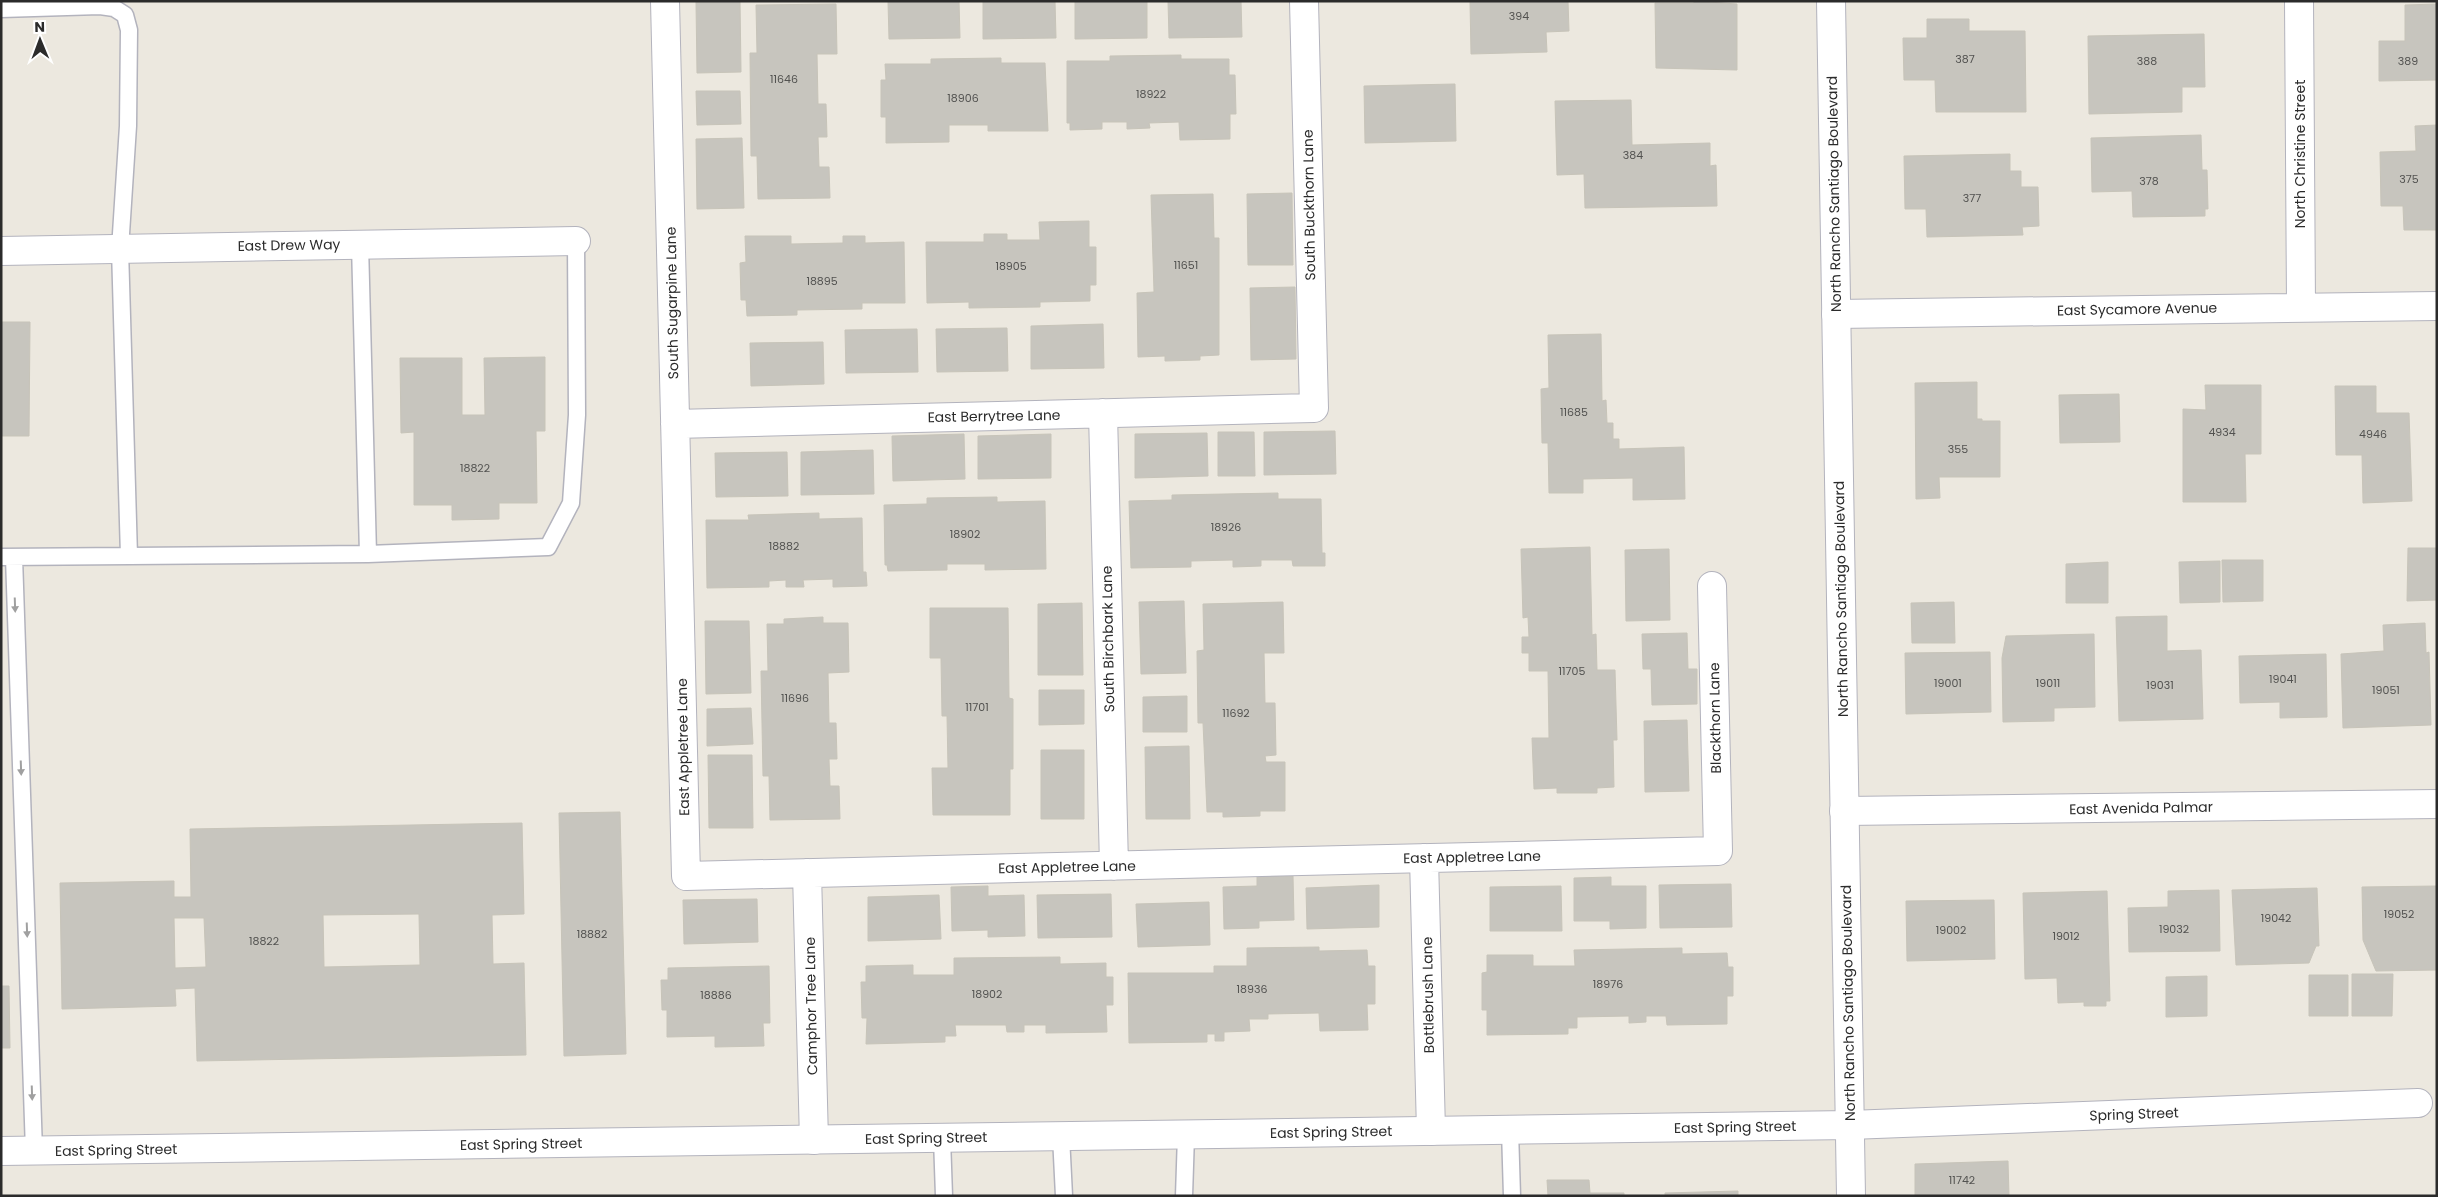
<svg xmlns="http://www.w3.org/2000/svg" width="2438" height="1197" font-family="Poppins,sans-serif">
<rect width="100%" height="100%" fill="#ece8df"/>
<!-- building -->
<path fill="#c7c5be" stroke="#c7c4b9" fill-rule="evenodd" d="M740,1L741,72L697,73L696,2Z
M888,1H959L960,38L889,39Z
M983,1H1055L1056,38L983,39Z
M1075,1H1147V38L1075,39Z
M1168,1H1241L1242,37L1169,38Z
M1470,1H1568L1569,31L1546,32L1547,52L1471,54Z
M1694,1L1737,4V70L1656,68L1655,3H1694Z
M836,4L837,54H817L818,104H826L827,137H818L819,167H829L830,198L758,199L757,156H751L750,53H757L756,5Z
M2437,4V80L2379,81V41H2405V5Z
M1927,19H1969V31H2025L2026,112H1936L1935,80H1904L1903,38H1927Z
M2204,34L2205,87H2182V112L2089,114L2088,36Z
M1181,55V59H1229V75H1235L1236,114H1230V139L1180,140L1179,122L1149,123L1150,128L1127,129V122H1102V129L1070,130V123H1067V61H1110V56Z
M1001,58V63H1045L1048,131H988V125H949V142L886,143V117H881V80H886L885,64H931V59Z
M1455,84L1456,141L1365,143L1364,86Z
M696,91H740L741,124L697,125Z
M1631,100L1632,145L1710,143V166L1716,165L1717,206L1585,208L1584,174L1557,175L1555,101Z
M2437,125V230H2404L2403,206H2381L2380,152L2416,151L2415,126Z
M2201,135L2202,170H2207L2208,209H2205V216L2133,217L2132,191L2092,192L2091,138Z
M742,138L744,208L697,209L696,139Z
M2010,154V171H2021V187H2038L2039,226L2022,227L2023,235L1927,237L1926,209H1905L1904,156Z
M1292,193L1293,265H1248L1247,194Z
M1213,194L1214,238H1219V355L1200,356V360L1165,361V356L1138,357L1137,293L1154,292L1151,195Z
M1089,221V247H1096V285H1090V301L1040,302V307L969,308V302L927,303L926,242H984V234H1007V240H1040L1039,222Z
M745,236H791V244L843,243V236H865V243L904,242L905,303H862V309L797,310V315L747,316L746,300H741L740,263L746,262Z
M1295,287L1296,359L1251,360L1250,288Z
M1,322H30L29,436H1Z
M1103,324L1104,368L1031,369V326Z
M1007,328L1008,371L937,372L936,329Z
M917,329L918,372L846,373L845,330Z
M1601,334L1602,401L1606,400L1607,423H1613V439H1619V449L1684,447L1685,499L1633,500V478L1583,479V493H1549L1548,443H1542L1541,389L1549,388L1548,335Z
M823,342L824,384L751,386L750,343Z
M545,357V431H536L537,503H499V519L452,520V505H414V432L401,433L400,358H462V415H485L484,358Z
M1977,382V419H1982V421H2000V477H1939L1940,498L1916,499L1915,383Z
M2205,385H2261V454H2245L2246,502H2183V409L2206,410Z
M2335,386H2376V413H2409L2412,501L2363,503L2362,455H2336Z
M2119,394L2120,442L2060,443L2059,395Z
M1335,431L1336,474L1264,475V432Z
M1218,432H1254L1255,476H1218Z
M1207,433L1208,476L1135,478V434Z
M964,434L965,479L893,481L892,436Z
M1051,434V478L978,479V436Z
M873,450L874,494L801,495V452Z
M787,452L788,496L716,497L715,453Z
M1278,493V499H1321L1322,553H1325V566H1293L1292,560H1261V566L1233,567V560L1191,561V567L1131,568L1129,501L1172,500V495Z
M997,497V502L1045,501L1046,569L985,570V564H947V570L888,571L887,565H885L884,505L927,504V498Z
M819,513V519L862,518L863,572H866L867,586L833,587V579L803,580L804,587H786V580L769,581V587L707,588L706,520H749L748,515Z
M1590,547L1592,635L1596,634L1597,670H1615L1617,740H1613L1614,787L1597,788V793H1557V788L1534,789L1532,738H1549L1548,671H1529V653H1522V637H1529L1528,617L1523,618L1521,549Z
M2408,548H2437V600L2407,601Z
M1669,549L1670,620L1626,621L1625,550Z
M2222,560H2263V601L2223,602Z
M2220,561V602L2180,603L2179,562Z
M2108,562V603H2066V564Z
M1184,601L1186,673L1141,674L1139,602Z
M1283,602L1284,653H1264L1265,703H1275L1276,755L1265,756L1266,762H1285V811H1260V816L1223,817V812H1207L1203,723H1198L1197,651L1204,650L1203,604Z
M1954,602L1955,643H1912L1911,603Z
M1082,603L1083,675H1038V604Z
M930,608H1008L1009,698L1013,699V769H1010V815H933L932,768H948L947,716H942L941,658H930Z
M2167,616V651L2201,650L2203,719L2119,721L2116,617Z
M823,617V623H848L849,672L828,673L829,723H836L837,759H829L830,786H839L840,819L770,820L769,776H763L761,671H768L767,624H784V619Z
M705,621H749L751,693L706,694Z
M2425,623L2426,653L2429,652L2431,725L2343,728L2341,654L2384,651L2383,625Z
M1687,633L1688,669H1697V704L1652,705L1651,669H1643L1642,634Z
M2094,634L2095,707L2054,708V721L2003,722L2002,658L2006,636Z
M1990,652L1991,712L1906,714L1905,653Z
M2326,654L2327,717L2280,718V702L2240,703L2239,656Z
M1039,690H1084V724L1039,725Z
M1187,696V732H1143V697Z
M751,708L753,744L707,746V709Z
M1687,720L1689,791L1645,792L1644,721Z
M1189,746L1190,819H1146L1145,747Z
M1041,750H1084V819H1041Z
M708,755H752L753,828H709Z
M620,812L626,1054L564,1056L559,813Z
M522,823L524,914L492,915L493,964L524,963L526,1055L197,1061L195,988L175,989L176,1006L62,1009L60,883L174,881V897H191L190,829ZM419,914L420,965L324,967L323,915ZM174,918H204L206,967L175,968Z
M1293,876L1294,920L1259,921V928L1224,929L1223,887L1257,886V877Z
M1611,877V886H1646V928L1610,929V921H1574V878Z
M1731,884L1732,927L1660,928L1659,885Z
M1379,885V927L1307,929L1306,888Z
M988,886V896L1024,895L1025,936L988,937V930L952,931L951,887Z
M1561,886L1562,931H1490V887Z
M2437,886V970L2376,971L2363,940L2362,887Z
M2317,888L2319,946H2316L2309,963L2236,965L2232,890Z
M2219,890L2220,951L2129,952L2128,908L2168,907V891Z
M2107,891L2110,1001H2106V1006H2084V1002L2058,1003L2057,978L2025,979L2023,893Z
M1111,894L1112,937L1038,938L1037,895Z
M939,895L941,939L868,941V897Z
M757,899L758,942L684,944L683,900Z
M1994,900L1995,959L1907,961L1906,901Z
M1209,902L1210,945L1138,947L1136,904Z
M1319,947V951L1367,950L1368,966H1375V1004H1367L1368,1030L1320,1031L1319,1013L1268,1014V1019H1249L1250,1031L1224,1032V1041H1215V1034H1207V1042L1129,1043L1128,973H1214V966H1247V948Z
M1682,948V954L1727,953L1728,967H1733V996H1727V1024L1667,1025L1666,1016H1646V1022L1629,1023V1016L1577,1017V1028H1568V1034L1487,1035V1010H1482V973L1487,972V955H1533V966H1575L1574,950Z
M1060,957V964L1106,963V977H1113V1005H1106L1107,1032L1046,1033V1025H1024V1032H1007L1006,1025H955L956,1036H945V1042L866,1044L867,1018H862L861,982H866V966L913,965V975H954V958Z
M769,966L770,1023H763L764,1046L715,1047V1036L667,1037V1010H662L661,980H668V968Z
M2352,974H2393L2392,1016H2352Z
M2309,975H2348V1016H2309Z
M2207,976V1016L2166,1017V977Z
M1,986H9L10,1048H1Z
M2008,1161L2009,1196H1915V1164Z
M1547,1180H1589L1590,1193H1624V1196H1548Z
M1738,1191V1196H1665V1193Z"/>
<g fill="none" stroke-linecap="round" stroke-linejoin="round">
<!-- lane casing -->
<g stroke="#b3b3bd" stroke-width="19">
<path id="lane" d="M1,9L100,6L114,8L125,15L129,30L128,126L120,249L129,556L1,557
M368,554L548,547L571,503L577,415L576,241
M129,556L368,554L360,244
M14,557L34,1151
M1510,1130L1512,1196
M1061,1136L1064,1196
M942,1138L944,1196
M1184,1196L1186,1135"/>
</g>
<!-- street casing -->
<g stroke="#b3b3bd" stroke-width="30">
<path id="street" d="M665,1L686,876L1718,851L1712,586
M2299,1L2301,306
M1,251L576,241
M1836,314L2437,306
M1103,413L1114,866
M675,424L1314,408L1304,1
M1844,811L2437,804
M1424,858L1431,1131
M807,873L814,1140
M1850,1125L2418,1103"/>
</g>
<!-- secondary casing -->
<g stroke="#b3b3bd" stroke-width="30">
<path id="secondary" d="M1831,1L1851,1196
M1,1151L1850,1125"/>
</g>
<!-- lane -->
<use href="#lane" stroke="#fff" stroke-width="16"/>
<!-- street -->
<use href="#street" stroke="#fff" stroke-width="28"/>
<!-- secondary -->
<use href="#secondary" stroke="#fff" stroke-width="28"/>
</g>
<!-- one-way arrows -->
<defs><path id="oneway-solid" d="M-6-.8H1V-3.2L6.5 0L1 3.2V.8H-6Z" transform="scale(1.25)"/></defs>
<g fill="#a0a0a0">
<use href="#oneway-solid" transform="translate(15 605) rotate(88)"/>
<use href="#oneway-solid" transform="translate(21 768) rotate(88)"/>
<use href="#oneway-solid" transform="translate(27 930) rotate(88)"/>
<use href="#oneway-solid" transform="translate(32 1093) rotate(88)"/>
</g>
<g text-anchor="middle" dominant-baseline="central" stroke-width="4" stroke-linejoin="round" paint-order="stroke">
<!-- number labels -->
<g font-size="11" fill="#525250">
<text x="1519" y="16">394</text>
<text x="1965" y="59">387</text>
<text x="2147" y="61">388</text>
<text x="2408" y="61">389</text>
<text x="784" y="79">11646</text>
<text x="1151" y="94">18922</text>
<text x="963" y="98">18906</text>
<text x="1633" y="155">384</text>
<text x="2409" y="179">375</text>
<text x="2149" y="181">378</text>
<text x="1972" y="198">377</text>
<text x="1186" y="265">11651</text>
<text x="1011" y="266">18905</text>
<text x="822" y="281">18895</text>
<text x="1574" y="412">11685</text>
<text x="2222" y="432">4934</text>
<text x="2373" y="434">4946</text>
<text x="1958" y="449">355</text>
<text x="475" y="468">18822</text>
<text x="1226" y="527">18926</text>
<text x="965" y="534">18902</text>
<text x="784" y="546">18882</text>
<text x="1572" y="671">11705</text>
<text x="2283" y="679">19041</text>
<text x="1948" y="683">19001</text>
<text x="2048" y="683">19011</text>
<text x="2160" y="685">19031</text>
<text x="2386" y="690">19051</text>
<text x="795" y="698">11696</text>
<text x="977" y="707">11701</text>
<text x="1236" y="713">11692</text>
<text x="2399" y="914">19052</text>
<text x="2276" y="918">19042</text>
<text x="2174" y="929">19032</text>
<text x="1951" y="930">19002</text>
<text x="592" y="934">18882</text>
<text x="2066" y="936">19012</text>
<text x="264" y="941">18822</text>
<text x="1608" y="984">18976</text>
<text x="1252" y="989">18936</text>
<text x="987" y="994">18902</text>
<text x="716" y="995">18886</text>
<text x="1962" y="1180">11742</text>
</g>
<!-- street labels -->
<g font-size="14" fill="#2b2b2b" stroke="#fff">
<text transform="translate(2300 154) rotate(-90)">North Christine Street</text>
<text transform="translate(1834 194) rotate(-91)">North Rancho Santiago Boulevard</text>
<text transform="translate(1309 205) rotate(-91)">South Buckthorn Lane</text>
<text transform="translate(289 245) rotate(-1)">East Drew Way</text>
<text transform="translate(672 303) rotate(-91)">South Sugarpine Lane</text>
<text transform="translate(2137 309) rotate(-1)">East Sycamore Avenue</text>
<text transform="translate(994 416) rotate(-1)">East Berrytree Lane</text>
<text transform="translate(1841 599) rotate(-91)">North Rancho Santiago Boulevard</text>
<text transform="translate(1108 639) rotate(-91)">South Birchbark Lane</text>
<text transform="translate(1715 718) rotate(-91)">Blackthorn Lane</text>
<text transform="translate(683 747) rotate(-91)">East Appletree Lane</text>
<text transform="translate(2141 808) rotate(-1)">East Avenida Palmar</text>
<text transform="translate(1472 857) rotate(-1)">East Appletree Lane</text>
<text transform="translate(1067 867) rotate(-1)">East Appletree Lane</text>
<text transform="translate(1428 995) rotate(-91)">Bottlebrush Lane</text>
<text transform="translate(1848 1003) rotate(-91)">North Rancho Santiago Boulevard</text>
<text transform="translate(811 1006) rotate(-91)">Camphor Tree Lane</text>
<text transform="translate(2134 1114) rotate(-2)">Spring Street</text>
<text transform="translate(1735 1127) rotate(-1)">East Spring Street</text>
<text transform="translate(1331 1132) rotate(-1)">East Spring Street</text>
<text transform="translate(926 1138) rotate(-1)">East Spring Street</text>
<text transform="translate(521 1144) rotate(-1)">East Spring Street</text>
<text transform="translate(116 1150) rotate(-1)">East Spring Street</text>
</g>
</g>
<!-- border -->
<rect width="2438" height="1197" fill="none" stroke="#2b2b2b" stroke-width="5"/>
<!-- north arrow -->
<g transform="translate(40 40) rotate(359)" stroke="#ffffff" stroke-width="4" paint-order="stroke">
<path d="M0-4L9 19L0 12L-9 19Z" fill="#2b2b2b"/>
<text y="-8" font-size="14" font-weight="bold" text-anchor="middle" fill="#2b2b2b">N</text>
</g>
</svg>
